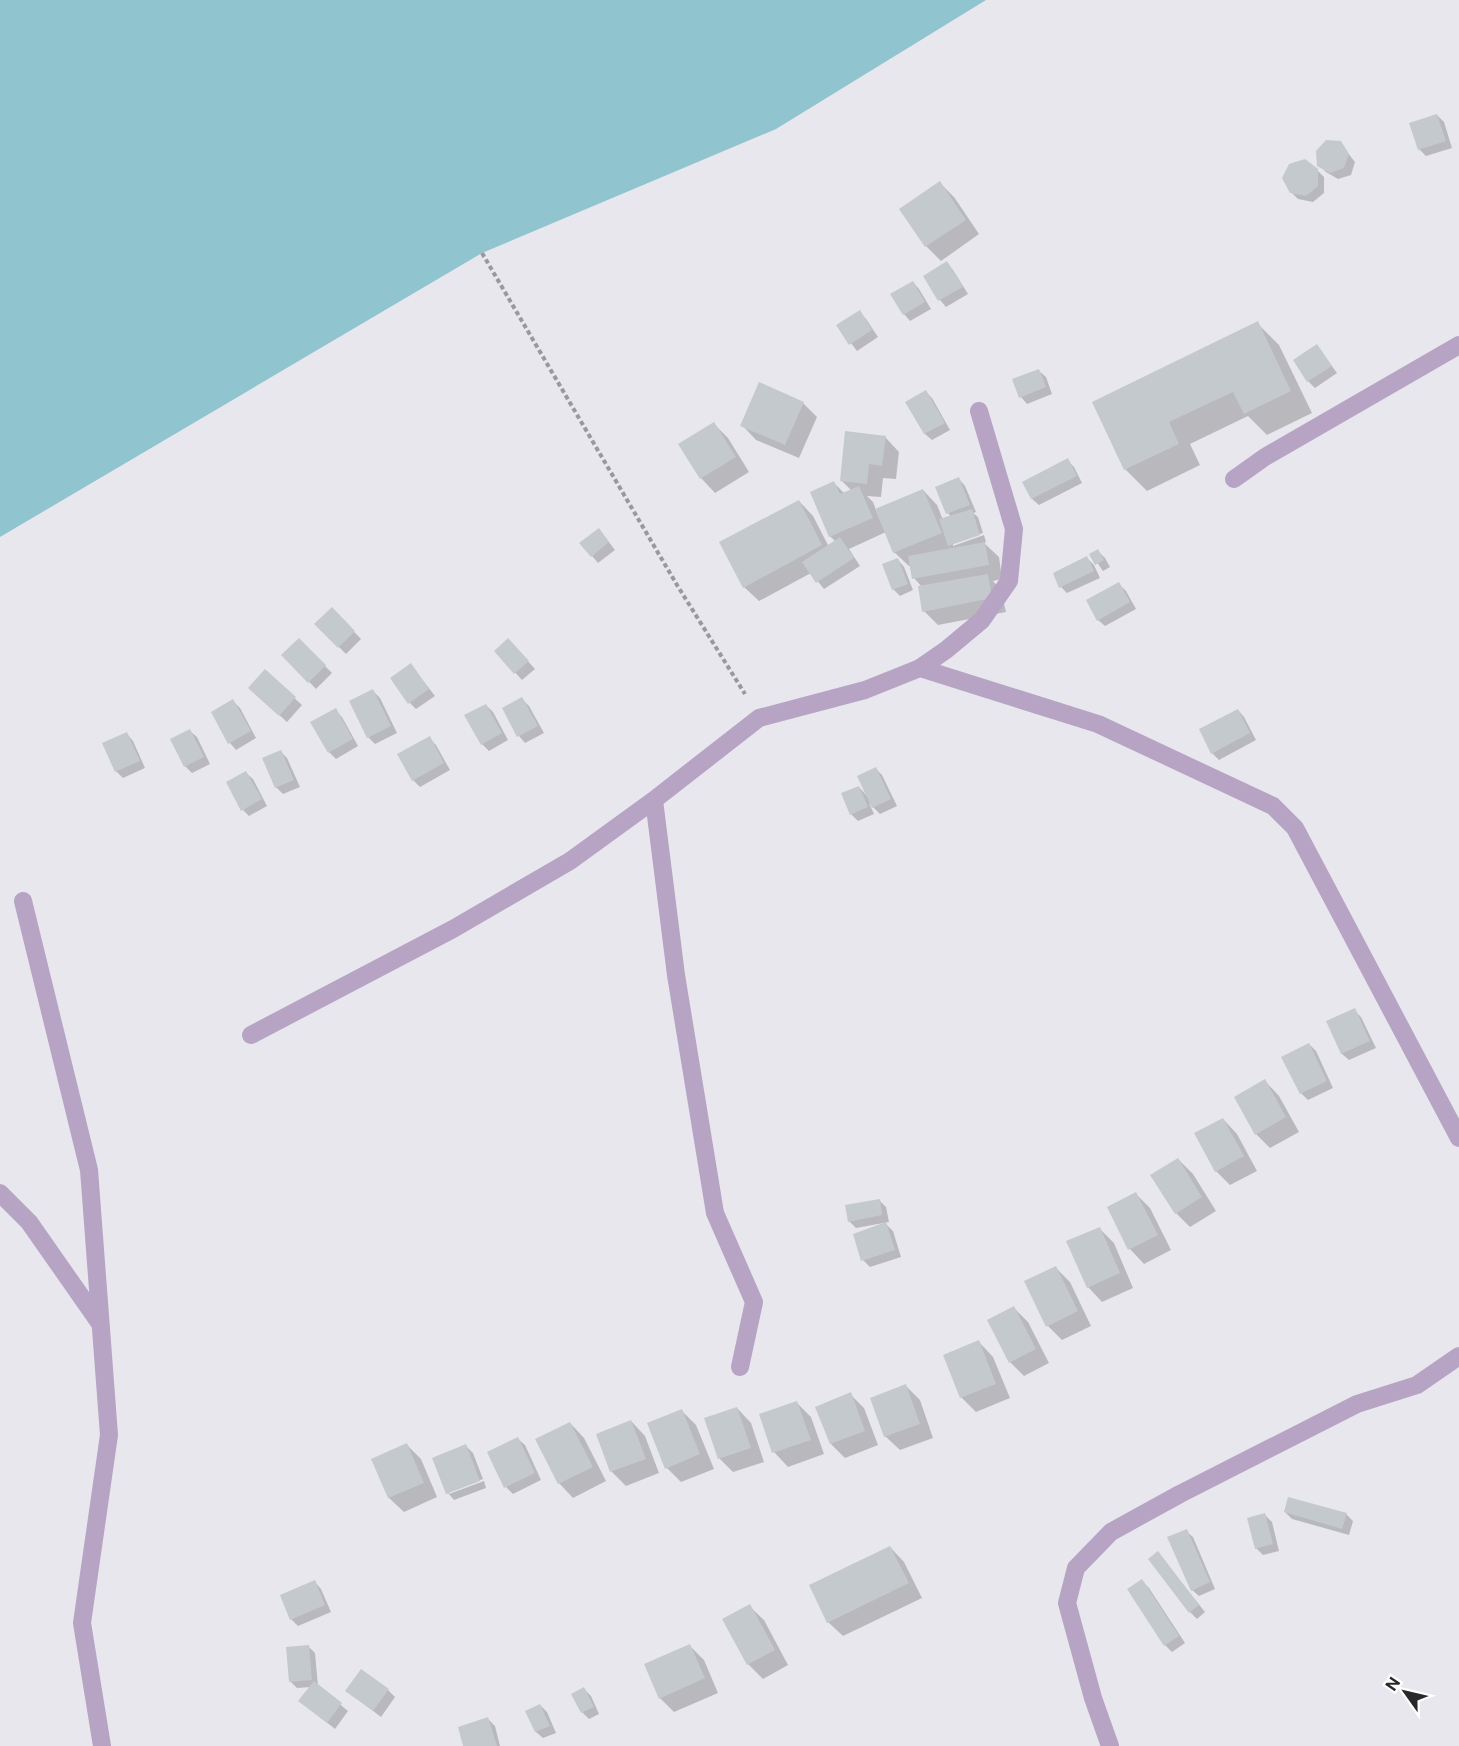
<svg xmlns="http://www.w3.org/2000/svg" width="1459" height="1746" font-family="'Public Sans',sans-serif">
<rect width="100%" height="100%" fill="#e7e7ed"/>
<!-- water -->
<path fill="#90c4cf" d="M0,0H986L776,129L482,253L0,537Z"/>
<!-- shadow -->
<path fill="#0003" d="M1437,115L1444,122L1452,148L1426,156L1419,149Z
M1340,143L1355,162L1351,175L1338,179L1326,172L1319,165Z
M1317,170L1324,177V193L1313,202L1298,199L1291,192Z
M940,183L954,197L979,234L941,261L926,246L901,210Z
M947,263L953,270L968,294L946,307L940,300L925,276Z
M913,282L919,289L931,309L910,321L904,314Z
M860,312L866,319L878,337L857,351L838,326Z
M1257,323L1279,345L1312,413L1267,435L1248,416L1190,444L1200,465L1147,491L1125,469L1094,403Z
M1317,346L1337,373L1315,388L1308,381Z
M1039,371L1046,377L1052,394L1027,404L1021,397Z
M925,391L932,398L950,430L932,440L925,434L907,402Z
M803,403L817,417L799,458L756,440L742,425Z
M714,424L728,438L749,472L715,493L701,478Z
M885,437L899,452L896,479L883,478L881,497L867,496L873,502L876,510L923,490L937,505L943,520L951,517L948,513L937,488L959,479L965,486L976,512L973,513L978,517L983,533L953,542V546L984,535L986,542L984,543L999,557L1002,579L993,581L1001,590L1006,612L938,625L924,611L922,587L914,578L911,565L909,566L894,552L886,532L849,549L860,566L824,589L811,573L759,601L744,587L799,501L813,516L829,547L836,542L830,536L834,483L845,494L852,491L841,480Z
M1067,460L1074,467L1082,483L1039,505L1032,499L1024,482Z
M605,537L615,550L598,563L592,556Z
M1098,551L1105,558L1110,567L1103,571L1091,554Z
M1087,558L1094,565L1100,578L1067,593L1061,587Z
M898,560L904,567L913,590L900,596L893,589Z
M1119,584L1126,591L1136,609L1105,626L1098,620Z
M332,609L361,639L346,654L316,624Z
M299,640L332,673L316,689L283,655Z
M515,647L535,669L522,680L496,651Z
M411,665L435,696L416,709L410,703Z
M265,671L302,705L287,722L257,695Z
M373,691L380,698L397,733L375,744L368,737Z
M522,699L529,706L544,733L525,743L519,736Z
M233,701L240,708L256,738L236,750L230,743Z
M486,705L493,712L508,740L489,751L482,744Z
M335,710L342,717L358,746L336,759L329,752Z
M1238,710L1244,717L1256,740L1219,760L1212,753Z
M190,731L197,737L210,764L192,773L185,766Z
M127,734L133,741L145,768L123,778L116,771Z
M429,738L436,745L450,770L420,787L413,780L399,754Z
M281,752L287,758L300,787L283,794L276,787Z
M876,769L882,775L897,806L880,814L869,803L874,814L858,821L851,814L859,787L867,796Z
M246,773L253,779L267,806L249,816L243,810Z
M1354,1010L1361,1017L1376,1048L1349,1060L1342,1054L1328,1022Z
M1309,1044L1316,1051L1333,1088L1308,1100L1301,1093Z
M1265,1081L1279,1096L1299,1132L1270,1148L1256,1134Z
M1223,1119L1237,1134L1257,1171L1230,1185L1216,1171Z
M1178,1159L1193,1174L1216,1211L1190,1227L1176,1213Z
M1136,1194L1150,1208L1171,1250L1144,1264L1130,1249Z
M879,1200L886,1207L889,1222L856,1228L849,1221Z
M886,1224L893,1231L901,1257L870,1267L863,1260Z
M1099,1228L1114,1243L1133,1288L1102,1302L1088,1287Z
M1056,1268L1070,1282L1091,1326L1062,1340L1048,1326Z
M1014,1308L1028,1322L1049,1363L1024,1376L1010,1362Z
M979,1342L993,1357L1010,1398L976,1412L961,1397Z
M906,1386L920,1400L933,1438L900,1450L885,1436Z
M850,1394L864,1408L878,1445L845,1458L831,1444L817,1407Z
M797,1403L811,1417L824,1454L788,1467L774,1452Z
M737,1408L751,1423L764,1462L733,1472L719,1458Z
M682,1411L696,1425L714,1469L681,1482L667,1468Z
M631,1421L645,1436L659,1473L626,1486L612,1472L598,1435Z
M570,1423L584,1438L606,1481L573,1498L559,1483L537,1440Z
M518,1439L525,1445L541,1480L513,1494L506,1487Z
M407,1445L421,1459L437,1497L404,1512L389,1498L372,1459Z
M466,1446L473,1453L483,1479L449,1491V1494L447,1493Z
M484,1481L486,1488L454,1500L449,1494Z
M1285,1512L1346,1514L1353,1521L1349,1535L1292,1519Z
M1265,1515L1272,1522L1279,1551L1263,1555L1256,1548Z
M1186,1531L1193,1537L1215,1589L1199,1596L1192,1590Z
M890,1547L904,1562L922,1598L843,1636L828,1622Z
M1158,1553L1205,1612L1197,1619L1190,1612Z
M1142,1581L1149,1588L1185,1643L1172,1652L1165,1645Z
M315,1582L321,1589L331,1612L298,1626L291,1619Z
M749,1606L764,1620L788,1665L763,1679L748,1664Z
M308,1646L315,1653L318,1686L348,1711L335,1729L300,1701L311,1687L297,1688L290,1681Z
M690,1646L704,1660L718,1693L674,1712L660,1698Z
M584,1689L591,1696L599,1714L589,1719L582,1712Z
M388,1690L395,1697L381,1717L347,1691Z
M540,1705L547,1712L556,1733L543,1738L536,1732L527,1711Z
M488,1719L495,1726L500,1746H465Z"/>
<!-- building -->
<path fill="#c4c9cd" d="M1437,114L1446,141L1418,150L1409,123Z
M1326,140L1341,141L1349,154L1344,168L1330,173L1317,166L1316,151Z
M1305,159L1318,169V186L1306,196L1290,193L1282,178L1289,164Z
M940,181L966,220L925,247L899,209Z
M947,261L963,287L938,301L923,276Z
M913,281L925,302L903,315L890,294Z
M860,310L872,330L849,345L836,325Z
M1258,321L1291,391L1244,414L1233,392L1169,422L1179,444L1124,470L1092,402Z
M1317,344L1332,366L1307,382L1293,360Z
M1039,369L1046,387L1019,398L1012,379Z
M759,382L804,402L785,445L740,426Z
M926,390L945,423L924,434L905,402Z
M714,422L736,457L700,479L678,444Z
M845,431L886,436L882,466L869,464L867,484L840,481Z
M1068,458L1077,476L1031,499L1022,482Z
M959,477L970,505L946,514L935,487Z
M834,481L840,494L859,486L873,518L829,537L810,492Z
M923,489L942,533L893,553L875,509Z
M799,500L822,545L743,588L719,542Z
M972,509L980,535L948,546L939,519Z
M599,528L609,542L591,557L579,543Z
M840,537L854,558L816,583L802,562Z
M985,542L989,565L912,579L908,556Z
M1098,549L1104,560L1095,565L1089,554Z
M1087,556L1094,571L1059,588L1053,573Z
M898,558L908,584L892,590L882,564Z
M988,574L992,598L922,612L918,586Z
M1119,582L1130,602L1097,621L1086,600Z
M332,607L355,631L338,648L314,624Z
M299,638L326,665L308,683L281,655Z
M508,638L529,661L514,674L494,651Z
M411,663L429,689L408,704L390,678Z
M265,669L296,697L279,716L248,688Z
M373,689L391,726L367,738L349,701Z
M522,697L538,726L517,737L502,708Z
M233,699L251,731L228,744L211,712Z
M486,704L502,733L481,745L464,715Z
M336,708L353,739L328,753L310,722Z
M1238,709L1250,733L1211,754L1199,729Z
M190,729L204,757L184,767L170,739Z
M127,732L140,761L115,772L102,743Z
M430,736L444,763L412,781L397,754Z
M281,750L294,780L275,788L262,758Z
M876,767L891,799L872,808L857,776Z
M246,771L262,799L241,811L226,782Z
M859,786L868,807L850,815L841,793Z
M1355,1008L1370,1041L1341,1054L1326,1021Z
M1309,1043L1327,1081L1300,1094L1281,1057Z
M1265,1079L1286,1117L1255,1135L1234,1097Z
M1223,1118L1244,1156L1215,1172L1194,1133Z
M1178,1158L1202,1197L1175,1214L1150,1175Z
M1136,1192L1158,1235L1128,1250L1107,1207Z
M880,1199L882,1215L848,1222L845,1205Z
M886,1222L895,1250L861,1261L853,1234Z
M1100,1227L1120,1273L1087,1288L1066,1241Z
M1056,1266L1078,1311L1046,1327L1024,1281Z
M1014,1306L1036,1349L1009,1363L987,1320Z
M979,1340L996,1384L960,1398L943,1355Z
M906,1384L920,1424L884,1437L870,1398Z
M851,1392L865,1431L830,1444L815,1407Z
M797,1401L811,1440L772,1453L759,1414Z
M737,1407L751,1448L718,1459L704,1418Z
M682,1409L700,1454L665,1469L647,1423Z
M631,1420L646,1459L610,1472L596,1434Z
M570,1422L593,1467L558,1484L535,1439Z
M518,1437L535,1473L504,1488L487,1452Z
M407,1443L424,1483L388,1498L371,1459Z
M466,1444L480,1481L446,1494L432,1458Z
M1288,1497L1347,1513L1342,1529L1284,1512Z
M1265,1513L1273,1544L1255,1549L1247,1518Z
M1187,1529L1210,1582L1191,1591L1167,1537Z
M890,1546L909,1583L827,1623L809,1585Z
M1158,1551L1199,1605L1189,1613L1148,1559Z
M1142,1579L1179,1636L1164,1646L1127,1589Z
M315,1580L325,1605L290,1620L280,1595Z
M750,1604L775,1650L747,1665L722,1619Z
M690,1644L705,1678L659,1699L644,1664Z
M309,1645L312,1680L289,1682L286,1647Z
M361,1669L389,1689L373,1711L345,1691Z
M314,1681L342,1703L327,1723L298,1701Z
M584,1687L594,1707L581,1713L571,1694Z
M540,1704L550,1726L535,1732L525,1711Z
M488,1717L497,1746H463L458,1727Z"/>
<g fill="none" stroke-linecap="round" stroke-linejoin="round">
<!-- path -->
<path stroke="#99999d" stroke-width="4" stroke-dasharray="4.5 3" stroke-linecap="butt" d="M482,253L677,585L745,694"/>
<!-- service -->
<path stroke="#b7a3c4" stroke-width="18" d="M1234,479L1265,457L1459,345
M23,901L89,1170L109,1435L82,1623L102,1746
M251,1035L453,929L570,861L654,800
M0,1193L29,1222L99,1322
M740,1367L754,1302L715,1213L676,975L654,800L759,718L865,690L920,668L1098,724L1273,806L1295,828L1459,1138
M1110,1746L1093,1698L1067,1603L1076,1568L1111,1532L1180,1494L1357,1404L1417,1385L1459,1356"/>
<!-- minor -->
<path stroke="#b7a3c4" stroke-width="18" d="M920,668L946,650L982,620L1009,581L1014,529L979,411"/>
</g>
<!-- north arrow -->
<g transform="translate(1405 1692) rotate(304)" stroke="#ffffff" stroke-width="4.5" paint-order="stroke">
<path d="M0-4.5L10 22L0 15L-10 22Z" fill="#29292c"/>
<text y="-9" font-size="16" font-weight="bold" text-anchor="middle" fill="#29292c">N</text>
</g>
</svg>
